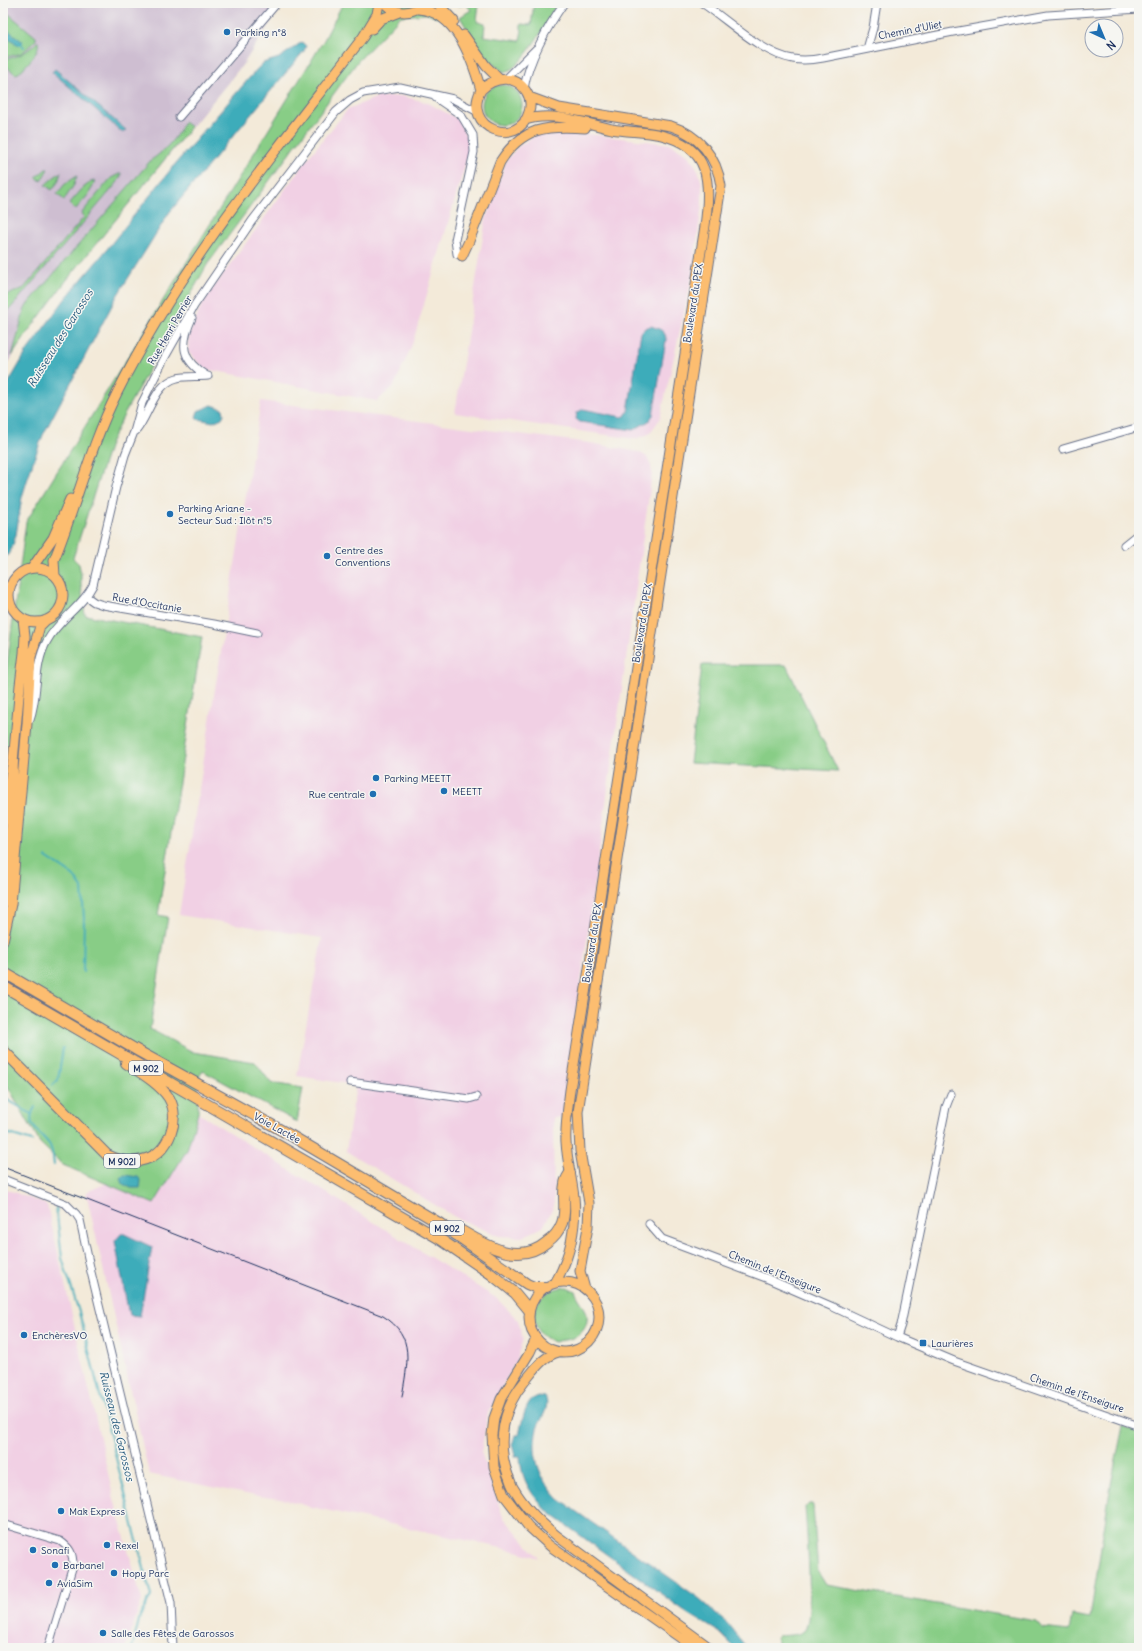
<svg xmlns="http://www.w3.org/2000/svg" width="1142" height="1651" font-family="Delius,sans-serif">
<rect width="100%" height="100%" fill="#f6f6f2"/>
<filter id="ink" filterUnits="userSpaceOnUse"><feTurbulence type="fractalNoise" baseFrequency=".025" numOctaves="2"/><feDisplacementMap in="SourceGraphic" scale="8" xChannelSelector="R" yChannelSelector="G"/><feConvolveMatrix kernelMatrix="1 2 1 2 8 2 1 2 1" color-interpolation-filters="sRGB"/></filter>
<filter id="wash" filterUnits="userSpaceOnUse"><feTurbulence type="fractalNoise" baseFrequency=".012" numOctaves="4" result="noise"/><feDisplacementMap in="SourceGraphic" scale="16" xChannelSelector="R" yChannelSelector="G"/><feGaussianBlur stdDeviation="0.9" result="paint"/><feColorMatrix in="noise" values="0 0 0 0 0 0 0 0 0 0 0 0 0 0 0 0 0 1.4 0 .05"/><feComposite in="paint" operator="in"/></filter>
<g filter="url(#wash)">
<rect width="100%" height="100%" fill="#f3ead9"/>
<!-- built -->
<path fill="#f1d0e4" d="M401,96L426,102L458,119L468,140V155L412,345L394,386L377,401L205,369L188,352L189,335L203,302L308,158L348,109L378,97Z
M563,131L670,144L681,150L690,157L698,170L702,184V205L691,282L660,419L649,434L635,439L455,413L486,218L506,161L518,147L536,135L548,132Z
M261,401L590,443L639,452L647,457L651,466L652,474L562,1117L553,1118L554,1206L543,1227L522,1237L499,1236L455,1217L346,1151L356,1085L297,1076L322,938L179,915Z
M198,1113L496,1298L518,1320L523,1339L517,1359L488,1413L481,1452L503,1517L539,1558L520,1552L307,1506L287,1500L251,1495L149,1474L86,1192L187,1150Z
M3,1188L47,1205L113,1495L142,1600L125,1648H3Z"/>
<!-- industrial -->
<path fill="#cebed1" d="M3,3H283L244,63L66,281L25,336L3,372Z"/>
<!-- green -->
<path fill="#88cd86" stroke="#527e72" d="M343,3H449L437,18L427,14L401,16L358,61L207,265L129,405L111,441L73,558L79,564L81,574V585L85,615L202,637L158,915L168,917L150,1029L193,1052L255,1062L271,1083L303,1088L297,1122L203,1071L198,1078V1113L187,1150L154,1204L63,1165L40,1143L3,1078V694L26,522L324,40Z
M458,3H479L477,22L485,23L484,36L520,41L522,30L521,29V24L531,25L534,3H557C549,19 522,70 504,72C483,60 472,37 460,17L471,10L466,4L458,6Z
M3,9L36,37V40L22,53L3,58Z
M38,41C41,52 26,65 19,73L15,74L3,63V60C20,56 26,53 38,41Z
M482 105a20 20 0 1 1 40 0a20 20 0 1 1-40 0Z
M184,122L191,127L66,281L25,336L12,356L24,311L27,305L151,160C165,151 177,137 184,122Z
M46,169H48L41,181L36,177Z
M61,172L58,182L52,190L45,185L53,178Z
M119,174H122L117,183L10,309L8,310L3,307V295L10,294L24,288L84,217L81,214L111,178Z
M77,176L74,185L64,200L57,194L65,184Z
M92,181H95L89,194L75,210L69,204L83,188Z
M702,665H786L838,771L690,763Z
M567,1287L575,1291C577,1297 581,1301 584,1307C591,1318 586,1333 573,1338C567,1340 561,1340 555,1342C522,1331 530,1288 567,1287Z
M1123,1426L1139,1432V1648H777V1636C785,1635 798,1636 804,1631C815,1621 806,1526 805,1507L809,1504H812L813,1506L818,1572L826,1585L1036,1621L1042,1628L1069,1631L1072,1615L1090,1618L1111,1484Z"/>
<!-- water -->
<path fill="#3dacba" stroke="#2c6e8c" d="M3,26L23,42L19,46L3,33Z
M302,42L306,46L304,51L169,213L117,296L43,435L33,462L22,497L16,535L12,548L9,554L3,558V394L9,382L27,351L65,299L103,254L176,163L257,69L263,63L279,58Z
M55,69L126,130L123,133L52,72Z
M651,326C659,329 666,330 666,340L653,415L649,421L633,430L580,422L576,419L577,413L583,409L622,417L625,416L628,411L641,332L645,328Z
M212,405L223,409L224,414L222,418L213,422L198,419L196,417L198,411Z
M124,1175L138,1177L141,1180L140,1188H131L123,1184L121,1178Z
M122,1233L152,1247L140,1316L129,1315L115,1241Z
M539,1396L545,1397C551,1406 540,1420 537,1429C530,1456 541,1482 560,1500L700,1599L726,1622L747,1648H735L719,1632L689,1614L552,1515C533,1498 521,1481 520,1456H515L512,1444L516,1435H519C522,1423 525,1399 539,1396Z"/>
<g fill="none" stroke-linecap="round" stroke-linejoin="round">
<!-- stream -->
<path stroke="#3dacba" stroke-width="2" d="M19,43L24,47
M46,857L73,875L82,888L84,919L83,972
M53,1085L58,1080L63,1048
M3,1097L31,1114
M35,1107C24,1126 39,1130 49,1144C53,1150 53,1158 54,1165
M3,1132L32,1141
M56,1206L62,1258L79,1312L151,1596L140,1616L132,1648"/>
</g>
</g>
<g filter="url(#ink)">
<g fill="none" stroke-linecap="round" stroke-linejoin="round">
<!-- minor casing -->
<g stroke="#677089" stroke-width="9">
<path id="minor" d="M702,3C728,20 762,54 793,59C803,61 813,60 823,58L953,32L1048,15L1139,9
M867,49L873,28L877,3
M506,79L536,49
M524,89C528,61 548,26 564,3
M436,98L461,115L473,135L474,152L455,240L457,254
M179,117L277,3
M192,318C180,345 181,360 207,376
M136,431C149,416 154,384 177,378C186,376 197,377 208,376
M1063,449L1139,427
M1124,545L1139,533
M3,587L10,586
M3,597L9,599
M87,597L94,602L103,605L214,624L257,633
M30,719C39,694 33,666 47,641C59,619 82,607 93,585L116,487L125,455L134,432L142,403L164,359L194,306L252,221L336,112L350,100L363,93L400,87L453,99L478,112
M350,1082L469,1099L476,1097
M3,1179L66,1204L76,1214L80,1220L91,1272L171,1603L173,1648
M649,1224L662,1239L766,1278L833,1307L897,1337L954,1361L1139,1426
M897,1337L901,1325L946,1107L951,1094
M3,1524L60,1541C70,1548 73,1553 73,1565L48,1648"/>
</g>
<!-- major casing -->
<g stroke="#677089" stroke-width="11">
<path id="major" d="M384,3C395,14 410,15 422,5
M437,3L454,21
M418,9C456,11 472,59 481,90C461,129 519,149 529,112C531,105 530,97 526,91C515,74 494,77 481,90
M372,29L381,19L399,12
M464,35L486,66L499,79
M529,97L559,108L671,126C699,135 717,157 721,186L578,1112L580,1151L589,1203L588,1227L580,1271L585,1289
M525,120C553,111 585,123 612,129C628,132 645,131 661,135C711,147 711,183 705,226L570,1090C568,1107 565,1125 566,1142C567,1161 572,1179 574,1197C577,1226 570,1258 555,1283
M462,256L469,241L500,162C522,127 547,125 585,128
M9 595a27 27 0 1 1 54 0a27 27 0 1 1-54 0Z
M32,568L53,538L70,499
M55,576L54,560C77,504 90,446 117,393C182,263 276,151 363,37L377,14L379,3
M3,902L8,860L14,789L13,762L20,685L24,653L25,636L23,619
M3,941L11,904L27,724L31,657L40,626L46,620
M529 1317a35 35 0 1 1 70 0a35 35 0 1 1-70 0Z
M536,1339L530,1352L501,1399L494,1418L492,1435L494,1467L504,1495L528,1526L550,1546L695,1648
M559,1352C543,1356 535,1369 525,1381C503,1407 496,1442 508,1475C510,1479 511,1485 514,1489C525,1508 540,1522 557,1536L710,1648"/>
</g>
<!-- highway casing -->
<g stroke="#677089" stroke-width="12">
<path id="highway" d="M3,821L13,762
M3,972L140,1052L290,1135L439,1223L527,1284L534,1287H547
M3,986L440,1239L491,1274L515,1293L529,1310
M3,1050L107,1155C120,1161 132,1164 146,1159C169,1152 181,1119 169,1098C159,1083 141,1073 126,1063
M460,1230C487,1246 519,1266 547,1242C553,1238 559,1231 562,1223C567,1210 562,1197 565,1184C565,1180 568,1176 570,1173"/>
</g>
<!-- minor -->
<use href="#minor" stroke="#fff" stroke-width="7"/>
<!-- major -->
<use href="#major" stroke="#fcbd6f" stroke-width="9"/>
<!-- highway -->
<use href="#highway" stroke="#fcbd6f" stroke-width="10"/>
<!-- tram -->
<path stroke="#1b2f5e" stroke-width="1" d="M3,1167L383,1316C416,1336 407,1364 402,1397"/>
</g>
</g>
<!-- markers -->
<g fill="#1f6fb2" stroke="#f6f6f2" stroke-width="1.5">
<circle cx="227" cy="32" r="4"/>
<circle cx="170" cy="514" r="4"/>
<circle cx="327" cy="556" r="4"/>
<circle cx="376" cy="778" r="4"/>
<circle cx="444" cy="791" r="4"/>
<circle cx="373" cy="794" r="4"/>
<circle cx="24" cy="1335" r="4"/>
<rect x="919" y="1339" width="8" height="8" rx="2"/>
<circle cx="61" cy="1511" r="4"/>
<circle cx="107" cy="1545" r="4"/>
<circle cx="33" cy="1550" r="4"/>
<circle cx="55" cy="1565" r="4"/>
<circle cx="114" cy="1573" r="4"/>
<circle cx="49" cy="1583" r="4"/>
<circle cx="103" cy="1633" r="4"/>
</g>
<g text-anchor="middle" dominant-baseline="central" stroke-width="3" stroke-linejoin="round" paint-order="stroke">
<!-- shield labels -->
<g fill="#f6f6f2" stroke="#5d6b8a" stroke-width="1">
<rect x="129" y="1061" width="34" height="14" rx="3"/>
<rect x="104" y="1154" width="36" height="14" rx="3"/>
<rect x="430" y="1221" width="34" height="14" rx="3"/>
</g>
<g font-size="9" font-weight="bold" fill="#1b2f5e">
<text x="146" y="1068">M 902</text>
<text x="122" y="1161">M 902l</text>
<text x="447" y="1228">M 902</text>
</g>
<!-- street labels -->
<g font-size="10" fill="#1b2f5e" stroke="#f6f6f2">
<text transform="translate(910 30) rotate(-11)">Chemin d'Uliet</text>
<text transform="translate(693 303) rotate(-81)">Boulevard du PEX</text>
<text transform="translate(170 330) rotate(-60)">Rue Henri Perrier</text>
<text transform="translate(147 603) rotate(10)">Rue d'Occitanie</text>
<text transform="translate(642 623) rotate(-81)">Boulevard du PEX</text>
<text transform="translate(592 943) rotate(-81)">Boulevard du PEX</text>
<text transform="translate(277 1128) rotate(29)">Voie Lactée</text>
<text transform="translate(775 1272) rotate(22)">Chemin de l'Enseigure</text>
<text transform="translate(1077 1393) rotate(19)">Chemin de l'Enseigure</text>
</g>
<!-- poi labels -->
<g font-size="10" fill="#1b2f5e" stroke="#f6f6f2" text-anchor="start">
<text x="235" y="32">Parking n°8</text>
<text x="178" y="508">Parking Ariane -<tspan x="178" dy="12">Secteur Sud : Ilôt n°5</tspan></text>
<text x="335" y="550">Centre des<tspan x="335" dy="12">Conventions</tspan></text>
<text x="384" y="778">Parking MEETT</text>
<text x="452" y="791">MEETT</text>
<text x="365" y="794" text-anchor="end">Rue centrale</text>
<text x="32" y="1335">EnchèresVO</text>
<text x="931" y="1343">Laurières</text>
<text x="69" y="1511">Mak Express</text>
<text x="115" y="1545">Rexel</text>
<text x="41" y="1550">Sonafi</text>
<text x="63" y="1565">Barbanel</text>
<text x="122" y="1573">Hopy Parc</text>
<text x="57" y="1583">AviaSim</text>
<text x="111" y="1633">Salle des Fêtes de Garossos</text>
</g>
<!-- water labels -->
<g font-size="11" font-style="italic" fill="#275b7e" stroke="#f6f6f2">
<text transform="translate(60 338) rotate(-58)">Ruisseau des Garossos</text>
<text transform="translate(117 1426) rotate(76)">Ruisseau des Garossos</text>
</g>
</g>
<!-- margin -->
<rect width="1142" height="1651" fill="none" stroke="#f6f6f2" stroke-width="16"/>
<!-- north arrow -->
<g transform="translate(1104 38) rotate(136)"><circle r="19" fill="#f6f6f2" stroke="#9ea6b7"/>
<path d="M0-3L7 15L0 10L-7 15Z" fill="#1f6fb2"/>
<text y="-6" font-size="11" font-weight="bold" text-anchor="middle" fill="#1b2f5e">N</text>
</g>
</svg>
